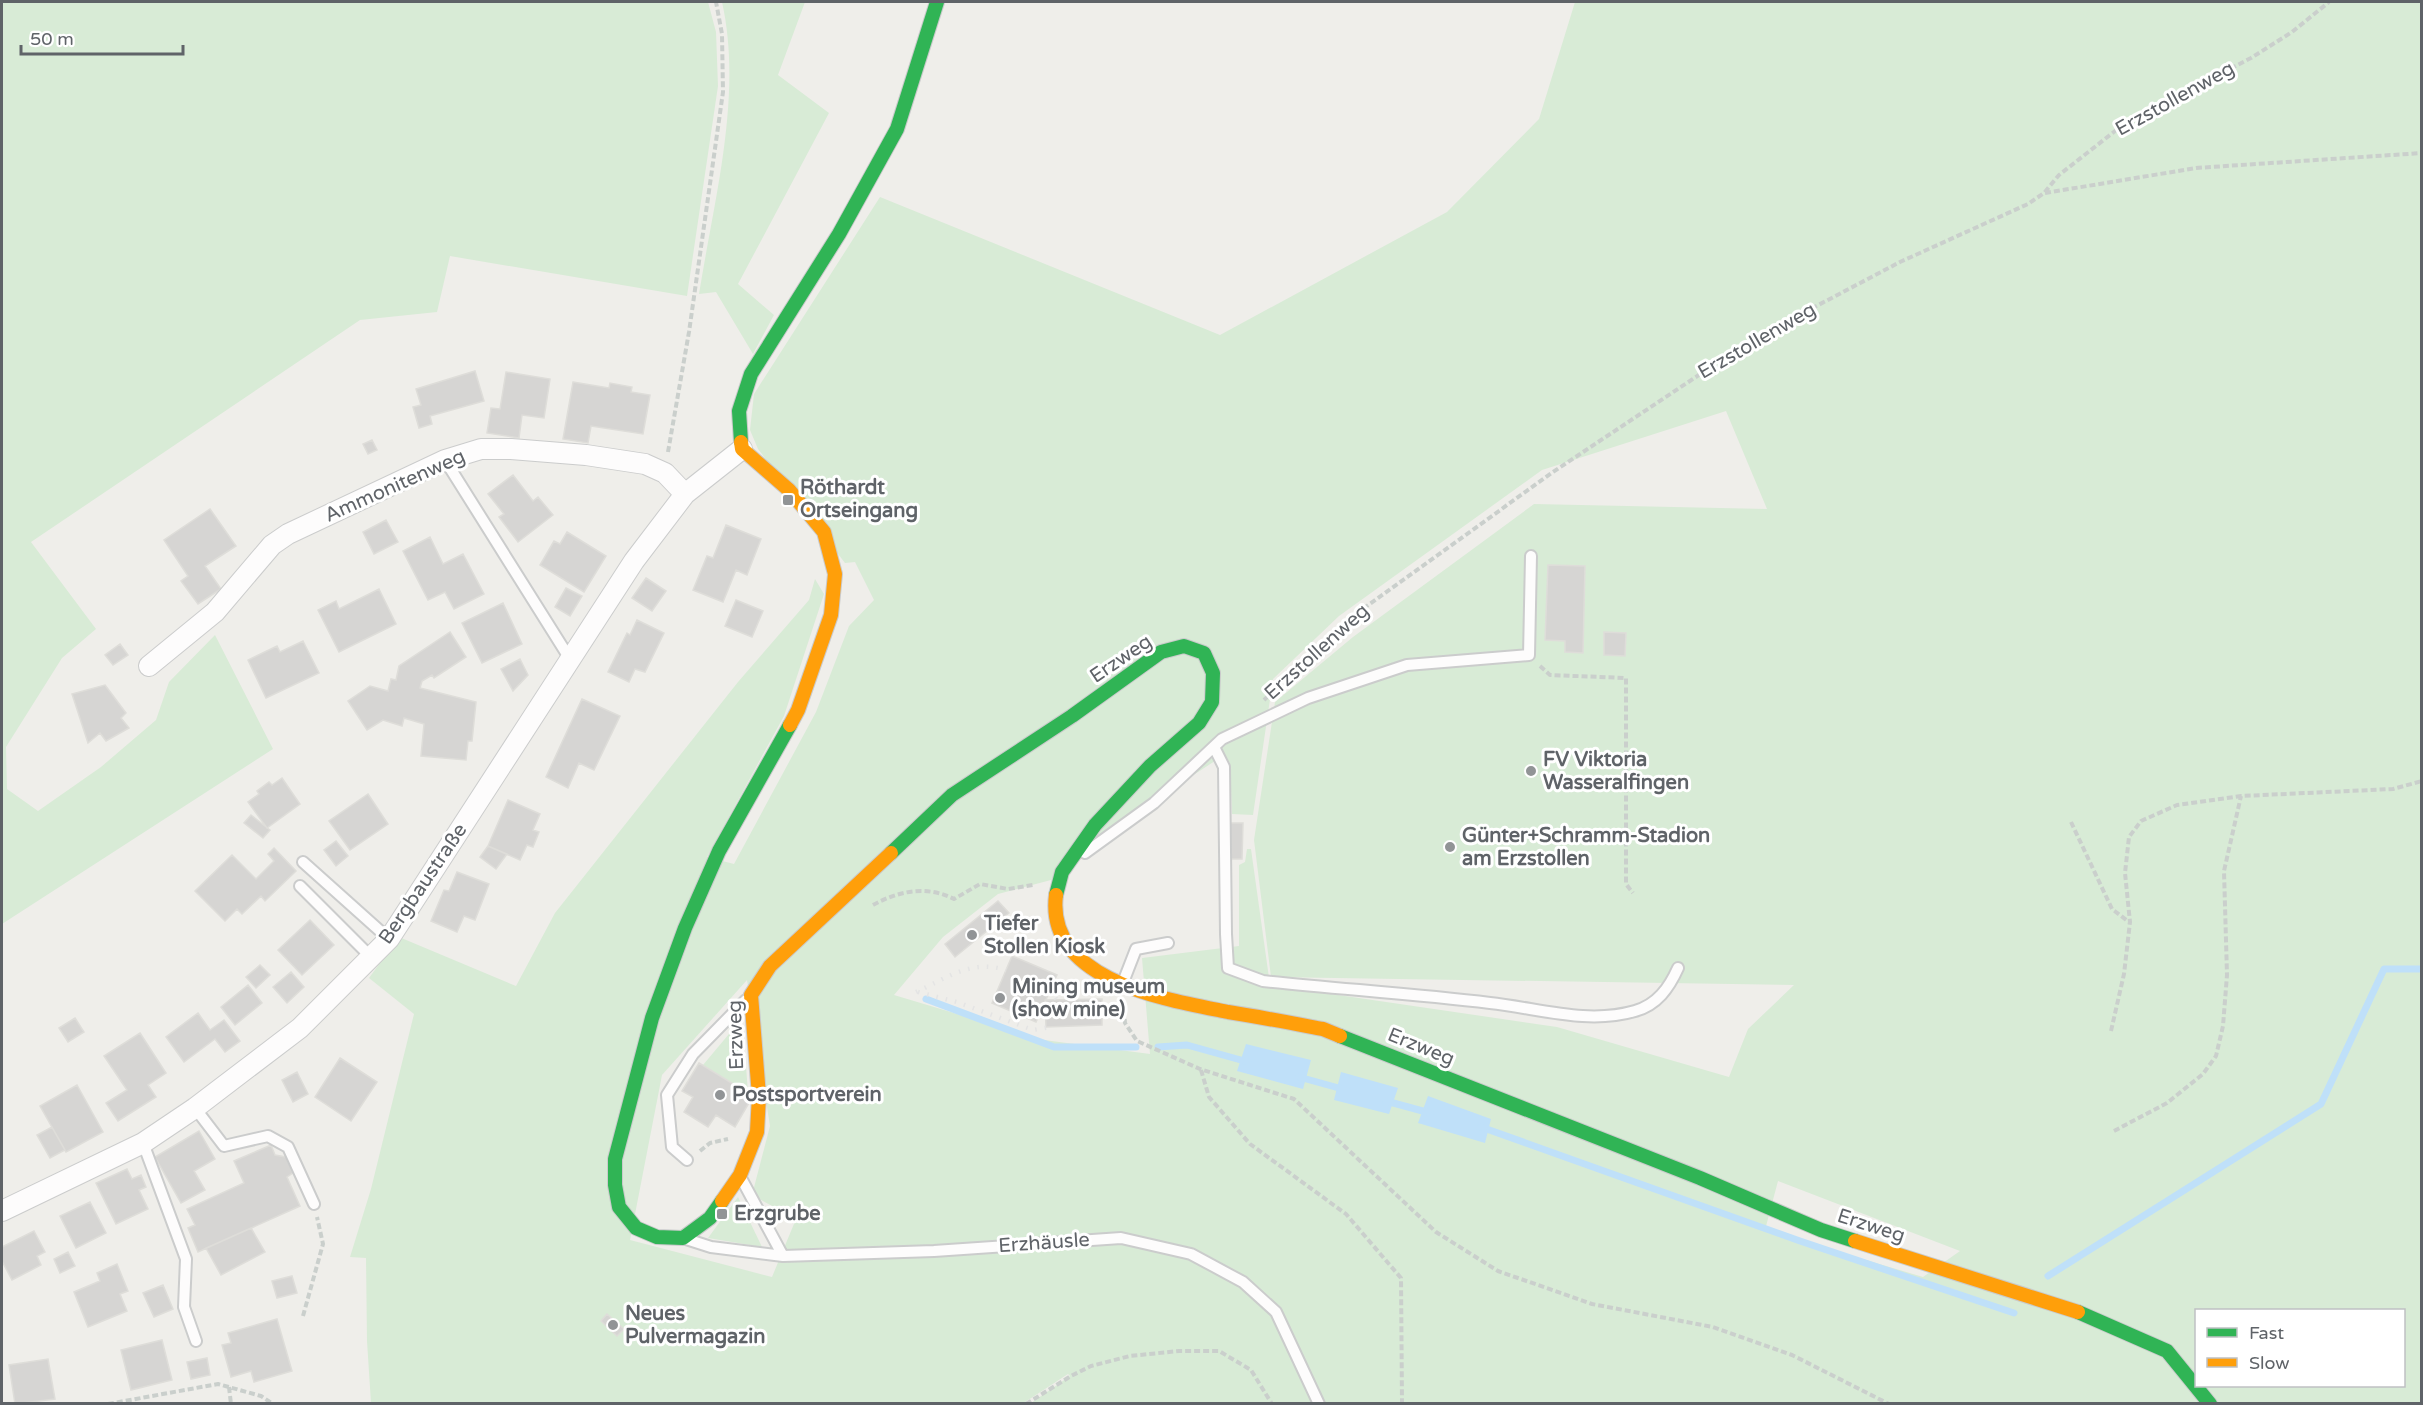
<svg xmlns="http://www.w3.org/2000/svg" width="2423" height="1405" font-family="'Varela Round',sans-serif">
<rect width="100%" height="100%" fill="#efeeea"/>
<!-- green -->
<path fill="#d8ebd6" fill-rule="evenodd" d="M2,2H708L716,32L718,86L687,296L450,256L437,312L360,320L31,542L96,629L62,658L6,747L7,789L38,811L101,767L156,720L169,682L215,635L273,749L2,924Z
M722,2H805L778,75L829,113L738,284L774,315L753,354L716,292L699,294C714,200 743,95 722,2Z
M1575,2H2421V1403H1031L1070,1376L1068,1374L1022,1404L371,1403L367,1341L366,1258L350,1257L371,1189L414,1014L369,978L399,937L516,986L555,913L738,682L809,600L815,579L824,594L784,716L707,857L734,864L816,712L849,626L874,600L855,562L845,563L758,449L750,430L754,394L880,197L1220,335L1447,212L1539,119ZM1726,411L1767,509L1534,504L1353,637L1275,702L1254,840L1271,977L1794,985L1748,1029L1729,1077L1557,1027L1270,985L1251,849H1247L1245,862L1239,865V946L1142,958L1150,1054L1044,1040L894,995L943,937L998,894L1051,880L1114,827L1224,755L1230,763L1232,814L1253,815L1273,679L1339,616L1542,470ZM747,980L770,1126L752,1195L796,1219L772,1277L630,1240L662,1075ZM1778,1181L1960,1251L1923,1277L1765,1230ZM2196,1310H2404V1386H2196Z
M734,1028L746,1066L748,1093L703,1065Z
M738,1197L762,1247L708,1238Z"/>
<!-- water -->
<path fill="#bfe0f9" d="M1246,1044L1311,1060L1303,1089L1237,1071Z
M1341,1072L1398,1088L1389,1114L1334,1100Z
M1428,1096L1491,1119L1485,1143L1418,1123Z"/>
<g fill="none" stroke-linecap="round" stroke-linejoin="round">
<!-- stream -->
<path stroke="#bfe0f9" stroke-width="7" d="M926,999L1054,1047H1136
M1158,1047L1187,1045L1248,1062
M1299,1077L1346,1090
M1386,1101L1430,1113
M1481,1127L1800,1241L2014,1313
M2048,1276L2321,1104L2384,969H2422"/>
</g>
<!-- building -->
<path fill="#d6d5d3" stroke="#deddd9" stroke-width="1.5" d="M475,371L484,401L430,416L432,424L419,428L413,407L421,405L416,389Z
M506,372L550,379L544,418L522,415L519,438L487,433L491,408L500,409Z
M573,382L609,388L610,383L632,387L631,392L650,395L643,434L591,426L588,443L563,439Z
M372,440L377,450L368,454L363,444Z
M513,475L533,501L538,497L553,515L518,542L499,517L504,514L488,494Z
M210,509L236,546L205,566L221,589L198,604L181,581L188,576L164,540Z
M386,520L398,542L374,554L363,532Z
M726,525L761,539L747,575L736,570L723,602L693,590L707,556L713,558Z
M567,532L606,556L584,592L540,565L554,541L560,544Z
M430,537L443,564L463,554L484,594L454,609L445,592L428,600L403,551Z
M1548,565L1585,566L1583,653L1565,652V641L1545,640Z
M646,578L666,591L652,611L632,598Z
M566,588L582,596L570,616L555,607Z
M379,589L396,624L339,652L318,610L336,601L339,609Z
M736,600L763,611L752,637L725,626Z
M503,603L522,644L482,663L462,623Z
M637,620L664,633L645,672L635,669L629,682L608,672L627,633L630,635Z
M450,632L466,657L434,678L432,675L422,681L420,688L476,702L472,741H468L466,760L421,756L424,724L404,718L402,726L383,720L367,730L348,701L370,686L388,691L391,679L396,680L399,666Z
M1604,632L1626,633L1625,656L1604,655Z
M303,641L319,673L266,698L248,660L277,646L280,652Z
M120,644L128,655L113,665L105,655Z
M520,659L528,675L513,691L501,669Z
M105,685L126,713L121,718L129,728L106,741L100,733L88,743L72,694Z
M582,699L620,716L594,770L579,763L568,788L546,777Z
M282,778L300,804L267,828L248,802L259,794L257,791L269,782L272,785Z
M368,794L388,824L350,850L329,821Z
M508,800L540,814L533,830L539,832L533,847L527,845L520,860L488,846Z
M251,815L270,830L263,838L244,823Z
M1230,823H1243L1242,859H1229Z
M336,841L348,856L336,866L324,850Z
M488,846L507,854L496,869L480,857Z
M274,848L296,871L265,901L261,896L242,914L237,909L225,921L195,891L232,855L256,879L274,861L268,854Z
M457,872L489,884L475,920L464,916L457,932L431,921L444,890L449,891Z
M998,901L1009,913L955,957L945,944Z
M310,920L334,945L302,975L278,950Z
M1012,956L1057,975L1036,1022L992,1003Z
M260,965L270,975L256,988L246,977Z
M291,972L304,987L287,1003L273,987Z
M248,985L262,1003L235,1025L221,1007Z
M1102,999V1025L1046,1027L1045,1000Z
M198,1013L210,1030L224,1020L240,1041L225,1052L215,1039L184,1062L166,1037Z
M75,1018L84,1032L68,1042L59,1028Z
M140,1033L166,1073L148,1085L156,1097L118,1121L106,1103L127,1090L104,1056Z
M340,1058L377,1082L351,1121L315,1097Z
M699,1063L753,1096L735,1127L716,1115L708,1127L684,1112L693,1097L682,1091Z
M297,1072L308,1094L293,1102L282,1080Z
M77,1085L103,1132L66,1152L40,1106Z
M52,1127L65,1150L50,1158L37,1135Z
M199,1131L215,1159L194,1171L205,1190L181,1203L155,1157Z
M271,1145L275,1155L286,1157L293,1173L287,1177L300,1206L198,1252L188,1228L195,1225L187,1209L244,1183L234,1161Z
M127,1169L132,1179L141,1175L146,1187L139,1190L148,1209L116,1224L96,1183Z
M90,1202L106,1233L76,1248L60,1216Z
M251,1228L265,1252L221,1275L206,1248Z
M34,1231L45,1252L37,1256L41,1265L12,1280L2,1261V1247Z
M68,1252L75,1266L60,1273L54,1259Z
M117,1264L128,1291L120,1294L127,1311L88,1327L74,1292L100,1281L97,1273Z
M292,1276L297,1293L277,1298L272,1281Z
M163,1285L173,1309L154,1317L143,1293Z
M607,1314L624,1329L617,1336L601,1321Z
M277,1319L292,1371L254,1382L251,1371L231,1377L222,1345L231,1343L228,1333Z
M162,1340L172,1380L131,1390L121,1350Z
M207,1358L210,1375L191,1379L187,1362Z
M48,1359L55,1399L15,1404L9,1365Z"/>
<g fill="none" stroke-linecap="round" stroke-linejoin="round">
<!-- lane casing -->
<g stroke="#cbcccc" stroke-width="14">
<path id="lane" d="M445,460L570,659
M1214,747L1224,767L1226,934L1228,968L1263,981C1339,989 1415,994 1490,1003C1538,1008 1587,1025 1635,1011C1657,1005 1669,988 1678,968
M1085,853L1154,803L1222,739L1308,698L1407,665L1529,655L1531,556
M303,862L389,939
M300,886L372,958
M1122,985L1136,949L1168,943
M195,1108L224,1146L268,1136L288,1147L314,1204
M143,1143L186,1259L184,1307L196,1341
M687,1160L672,1147L667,1095L693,1054L746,1000
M741,1178L783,1256L934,1251L1121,1238L1191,1254L1243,1282L1276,1312L1319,1404
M686,1239L711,1247L783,1256"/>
</g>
<!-- street casing -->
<g stroke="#cbcccc" stroke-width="22">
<path id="street" d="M149,666L215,612L272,545L288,534L445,460L481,449H511L586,455L645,464L665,473L685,494
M2,1211L143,1143L195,1108L300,1028L389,939L634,561L685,494L742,449"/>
</g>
<!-- fast casing -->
<g stroke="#cacacb" stroke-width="16">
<path id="fast" d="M741,442L739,411L751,374L839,234L897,129L937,2
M891,853L952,795L1072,716L1161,652L1184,646L1204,653L1213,673L1212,702L1199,723L1150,766L1095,825L1062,872L1056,895
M1340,1036L1700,1178L1821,1230L1855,1241
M722,1201L710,1218L683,1238L657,1237L636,1228L619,1207L615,1185V1159L652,1018L685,928L719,851L790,725
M2078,1312L2167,1351L2210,1404"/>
</g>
<!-- slow casing -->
<g stroke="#cacacb" stroke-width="16">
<path id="slow" d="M741,442L742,449L789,490L824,532L835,574L831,615L798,710L790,725
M1056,895C1045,981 1168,1000 1228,1012C1260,1017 1291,1023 1323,1029L1340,1036
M722,1201L740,1175L757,1132L759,1096L751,995L770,966L891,853
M1855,1241L2078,1312"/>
</g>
<!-- path -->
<path stroke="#cacfcc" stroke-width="4" stroke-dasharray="6 3" stroke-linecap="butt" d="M2045,193L2196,168L2422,153
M668,452L689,332L723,92L722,34L716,2
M1540,666L1550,675L1626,678V884L1633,893
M1264,700L1349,619L1553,472L1750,341L1900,262L2028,204L2044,193L2059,175L2124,124L2251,58L2292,32L2329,2
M2071,822L2112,909L2129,922
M873,905C898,891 927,885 954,899L980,884L1008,889L1033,885
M1124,1010L1125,1023L1137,1041L1200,1069L1294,1099L1436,1232L1498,1271L1592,1304L1713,1327L1792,1355L1889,1404
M2111,1031L2124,974L2130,922L2125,873L2129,837L2141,821L2177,805L2241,796L2393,789L2422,781
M1201,1070L1209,1097L1250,1144L1346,1214L1401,1278L1402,1404
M2114,1131L2167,1103L2203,1074L2216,1056L2223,1026L2227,975L2224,871L2241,796
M700,1151L710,1143L728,1139
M303,1316L323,1244L317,1217
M229,1387L231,1404
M108,1404L218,1384L261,1396L273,1404
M1026,1404L1071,1376L1091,1366L1130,1356L1179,1351H1219L1251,1370L1272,1404"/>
<!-- lane -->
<use href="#lane" stroke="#fdfcfc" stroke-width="10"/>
<!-- street -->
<use href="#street" stroke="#fdfcfc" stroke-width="20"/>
<!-- fast -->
<use href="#fast" stroke="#30b455" stroke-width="14"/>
<!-- slow -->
<use href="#slow" stroke="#ff9f0a" stroke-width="14"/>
<!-- rail -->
<path stroke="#e4e4e4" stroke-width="4.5" stroke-dasharray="1.5 8" stroke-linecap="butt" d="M1050,990L1057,1000
M916,992C947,978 971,959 1006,970
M918,992L957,1002L1033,1030L1051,1027"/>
</g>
<!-- markers -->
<g fill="#919496" stroke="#fff" stroke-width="2">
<rect x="782" y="494" width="12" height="12" rx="3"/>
<circle cx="1531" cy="771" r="6"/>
<circle cx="1450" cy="847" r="6"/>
<circle cx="972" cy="935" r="6"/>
<circle cx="1000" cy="998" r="6"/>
<circle cx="720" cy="1095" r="6"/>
<rect x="716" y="1208" width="12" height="12" rx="3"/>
<circle cx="613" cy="1325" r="6"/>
</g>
<g text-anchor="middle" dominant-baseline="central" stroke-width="6" stroke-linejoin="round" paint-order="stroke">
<!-- street labels -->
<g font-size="20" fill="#5f6368" stroke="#fff">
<text transform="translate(2175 99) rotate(-29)">Erzstollenweg</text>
<text transform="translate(1757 341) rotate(-30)">Erzstollenweg</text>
<text transform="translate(395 486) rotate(-24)">Ammonitenweg</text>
<text transform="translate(1317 652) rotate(-42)">Erzstollenweg</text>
<text transform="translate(1121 659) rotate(-34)">Erzweg</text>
<text transform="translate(423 884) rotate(-56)">Bergbaustraße</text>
<text transform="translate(736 1035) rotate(-92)">Erzweg</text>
<text transform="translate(1421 1047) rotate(22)">Erzweg</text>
<text transform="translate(1871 1226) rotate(18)">Erzweg</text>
<text transform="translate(1044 1243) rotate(-4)">Erzhäusle</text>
</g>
<!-- poi labels -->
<g font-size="20" font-weight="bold" fill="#5f6368" stroke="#fff" text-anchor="start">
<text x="800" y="488">Röthardt<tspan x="800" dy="23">Ortseingang</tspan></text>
<text x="1543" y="760">FV Viktoria<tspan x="1543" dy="23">Wasseralfingen</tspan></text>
<text x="1462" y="836">Günter+Schramm-Stadion<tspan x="1462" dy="23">am Erzstollen</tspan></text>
<text x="984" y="924">Tiefer<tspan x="984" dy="23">Stollen Kiosk</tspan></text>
<text x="1012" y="987">Mining museum<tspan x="1012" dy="23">(show mine)</tspan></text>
<text x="732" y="1095">Postsportverein</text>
<text x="734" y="1214">Erzgrube</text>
<text x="625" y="1314">Neues<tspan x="625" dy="23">Pulvermagazin</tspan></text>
</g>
</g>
<!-- border -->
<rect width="2423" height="1405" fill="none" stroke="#5f6368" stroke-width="6"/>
<!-- legend -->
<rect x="2195" y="1309" width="210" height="78" fill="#ffffff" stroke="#bfc1c3" stroke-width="1.5"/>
<rect x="2207" y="1328" width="30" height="9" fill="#30b455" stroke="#bfc1c3" stroke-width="1.5"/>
<text x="2249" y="1339" font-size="18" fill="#5f6368">Fast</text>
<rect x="2207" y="1358" width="30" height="9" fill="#ff9f0a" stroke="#bfc1c3" stroke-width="1.5"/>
<text x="2249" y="1369" font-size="18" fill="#5f6368">Slow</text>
<!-- scale -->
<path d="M21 45v9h162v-9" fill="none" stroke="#5f6368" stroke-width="3"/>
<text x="30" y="45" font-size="18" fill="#5f6368" stroke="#ffffff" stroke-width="4.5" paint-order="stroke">50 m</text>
</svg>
